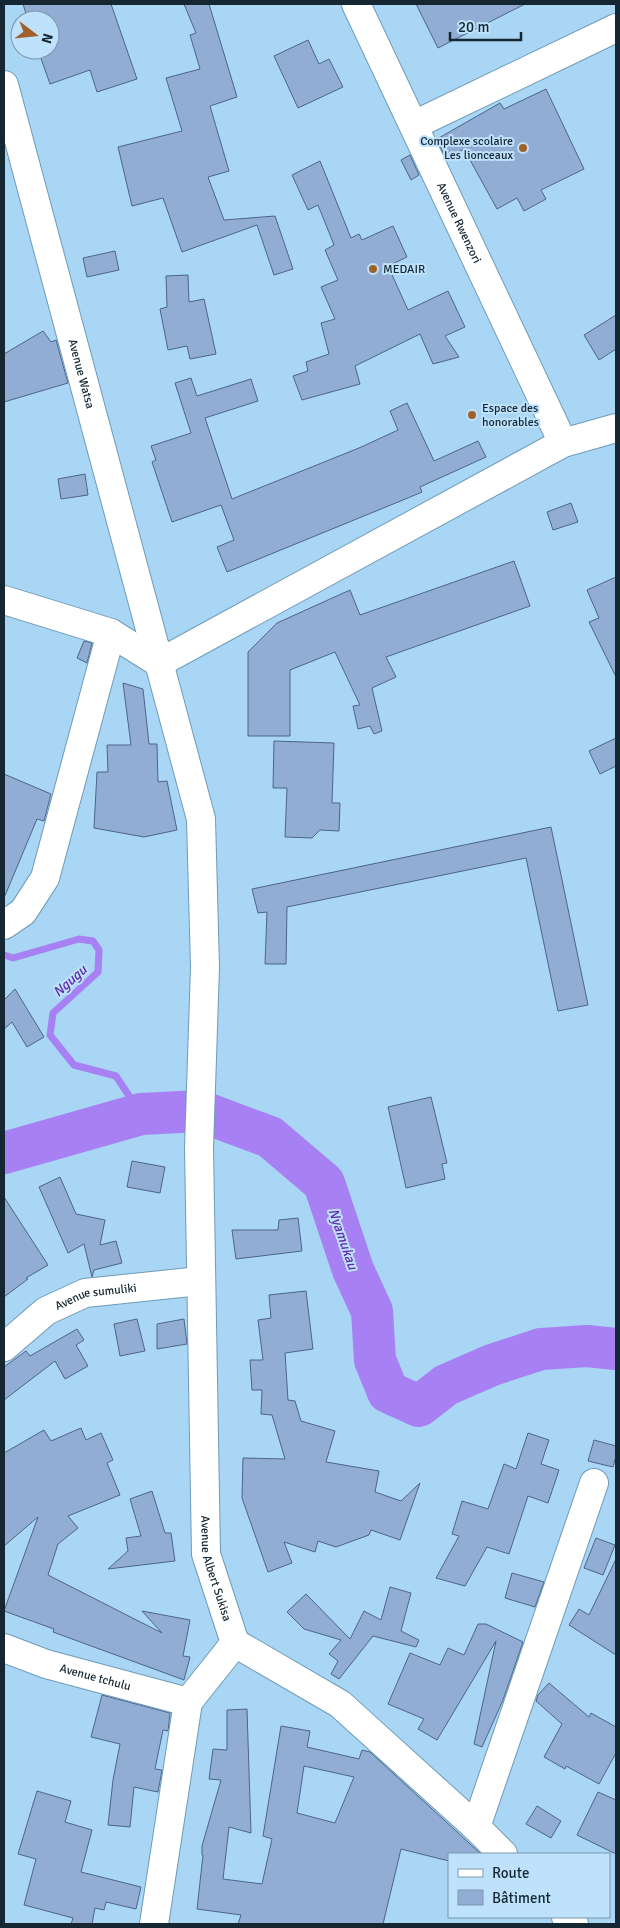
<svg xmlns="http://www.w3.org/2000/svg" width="620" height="1928" font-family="Signika,sans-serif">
<rect width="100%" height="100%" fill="#a9d6f4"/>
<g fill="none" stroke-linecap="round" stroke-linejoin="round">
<!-- stream -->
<path stroke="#a780f3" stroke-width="7" d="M4,955L13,958L79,939L93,941L99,950L98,972L53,1013L50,1035L74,1065L116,1076L141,1114"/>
<!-- river -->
<path stroke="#a780f3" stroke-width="42" d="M4,1153L141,1114L200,1111L270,1137L324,1183L353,1270L372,1311L375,1360L388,1392L419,1406L446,1385L492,1365L541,1349L587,1346L616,1349"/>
</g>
<!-- building -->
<path fill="#92add3" stroke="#4c6588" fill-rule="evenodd" d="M23,4H111L137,79L97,92L90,70L50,84L38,50H50V20H28Z
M184,4H209L237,97L210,106L229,171L208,177L224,220L275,216L293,269L274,275L257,225L182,252L163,198L132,206L118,147L182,131L166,78L200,69L190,35L196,33Z
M416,4H525L438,48Z
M308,40L319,64L329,59L343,87L298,108L274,56Z
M546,89L584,169L541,190L546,199L524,211L517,198L497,209L464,149L446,159L437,139L500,103L504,109Z
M410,155L419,175L411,180L401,160Z
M320,161L351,238L359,234L362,240L393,226L407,257L388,266L408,310L448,291L465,327L445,336L459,357L433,364L420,334L355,366L360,384L302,400L293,376L308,371L306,362L329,354L321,323L335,319L321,287L338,280L325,250L334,245L318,205L308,210L292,175Z
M115,251L119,270L87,277L83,258Z
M188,275L189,302L204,299L216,354L190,359L187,346L168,350L160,309L167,307L166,276Z
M616,315V349L599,360L584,335Z
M43,331L51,342L56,340L68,383L4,402V354Z
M191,378L197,396L251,379L258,401L205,418L232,499L359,448L398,430L390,411L407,403L434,461L478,441L486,457L420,487L422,492L403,500L227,572L217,547L234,540L221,505L172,522L152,462L156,460L151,446L191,433L175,383Z
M85,474L88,495L61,499L58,479Z
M571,503L578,522L553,530L547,512Z
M514,561L530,606L386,657L396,677L372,688L382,731L374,734L370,726L358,729L353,706L360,705L335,652L290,670V736H248V652L277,623L350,590L360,615Z
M616,577V677L589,622L599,618L587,590Z
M84,641L92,643L87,663L77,658Z
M123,683L143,689L149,744H157L158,782L167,781L177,830L144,837L94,828L97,772H108L107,745H131Z
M616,738V766L600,774L589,751Z
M274,741L334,743L332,803H340L339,831L320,830L312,838L285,837L287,788H273Z
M4,774L51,794L44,821L37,819L4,898Z
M551,827L588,1005L558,1011L526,858L287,907L286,964H265L267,912L258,913L252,889Z
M15,989L44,1037L27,1047L12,1022L4,1029V1000Z
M431,1097L447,1163L442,1164L445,1179L406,1188L388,1107Z
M132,1161L165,1167L160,1193L127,1187Z
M60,1177L76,1214L105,1220L100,1245L116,1241L122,1263L94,1270L92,1277L84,1244L68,1253L39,1187Z
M4,1197L48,1265L26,1278L28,1279L4,1297Z
M298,1218L302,1251L236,1259L232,1230H278L279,1220Z
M306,1291L313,1349L285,1353L288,1400L295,1401L301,1421L335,1431L326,1462L379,1471L375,1492L401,1501L420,1483L400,1540L371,1530L369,1535L336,1547L318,1541L315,1552L284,1542L292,1563L268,1572L242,1498L243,1458L285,1459L272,1415L261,1414L262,1390H252L250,1360H263L258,1320L271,1318L269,1295Z
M137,1319L145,1351L120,1356L114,1324Z
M184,1319L187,1344L157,1349V1324Z
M77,1329L84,1340L76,1345L88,1366L65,1379L55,1361L4,1400V1367L26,1351L30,1356Z
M81,1428L86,1440L101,1433L113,1460L107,1463L120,1495L68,1516L78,1528L58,1544L48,1575L162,1633L142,1611L190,1620L183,1656L190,1657L184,1680L53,1632L54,1629L4,1611L38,1517L4,1546V1453L44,1430L51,1441Z
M528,1433L549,1440L541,1464L559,1470L548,1503L528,1496L509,1554L487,1547L465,1586L436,1578L459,1536L452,1534L462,1501L488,1509L504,1464L516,1469Z
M594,1440L616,1446V1456L613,1467L588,1461Z
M152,1491L165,1533H171L175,1561L108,1569L128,1551L126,1538L141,1536L130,1499Z
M596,1538L615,1545L603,1575L584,1568Z
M616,1559V1655L569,1625L579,1609L589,1615Z
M512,1573L544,1582L535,1607L505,1598Z
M390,1587L411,1593L401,1631L419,1640L416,1647L373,1636L339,1679L331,1674L338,1661L329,1654L341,1640L304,1629L287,1612L306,1594L350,1639L364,1611L381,1620Z
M478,1624H486L523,1642L503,1700L482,1747L474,1744L496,1641L437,1740L418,1729L424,1719L388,1704L410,1653L440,1665L448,1648L464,1655Z
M549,1683L589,1717L591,1713L616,1727V1753L599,1784L566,1766L565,1769L544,1757L562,1724L536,1701L538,1695Z
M102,1695L170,1713L168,1731L163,1730L155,1769L162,1770L158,1792L134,1787L130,1827L108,1825L113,1780L120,1744L91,1737Z
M247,1709L251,1833L229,1827L223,1879L262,1884L272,1839L263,1836L281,1726L310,1731L307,1747L359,1759L362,1750L370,1752L481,1854H449V1861L401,1849L383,1924H238L241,1915L197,1909L203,1855H202V1846L221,1780L209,1779L213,1749L227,1750V1710ZM304,1766L354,1777L335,1823L297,1813Z
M37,1791L71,1801L65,1822L92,1830L81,1872L141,1887L136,1909L106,1902L104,1910L95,1908L92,1924H71L73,1918L24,1905L36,1859L18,1854Z
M598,1792L616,1800V1854L577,1835Z
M537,1806L561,1821L551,1838L526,1824Z"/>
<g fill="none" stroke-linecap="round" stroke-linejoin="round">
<!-- minor casing -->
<g stroke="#6f9bb7" stroke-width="30">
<g id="minor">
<path id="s1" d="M356,4L563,443"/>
<path id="s2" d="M4,85L201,819L205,967L199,1148L206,1554L235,1643L340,1704L476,1827L503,1854"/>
<path d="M414,125L616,28"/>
<path d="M4,600L111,633L159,663"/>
<path d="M159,663L563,443L616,428"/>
<path d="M4,925L23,912L45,878L111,633"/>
<path id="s3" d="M4,1347L46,1311L85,1293L200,1281"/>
<path id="s4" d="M4,1648L46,1664L188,1702"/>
<path d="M476,1827L594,1483"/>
<path d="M566,1917L574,1924"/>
<path d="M154,1924L188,1702L235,1643"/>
</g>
</g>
<!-- minor -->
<use href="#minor" stroke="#fff" stroke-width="28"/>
</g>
<!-- markers -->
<g fill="#a0602a" stroke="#bee2fb" stroke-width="2">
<circle cx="523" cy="148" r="5"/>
<circle cx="373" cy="269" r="5"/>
<circle cx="472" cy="415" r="5"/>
</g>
<g text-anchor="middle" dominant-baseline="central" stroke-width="4" stroke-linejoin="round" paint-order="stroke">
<!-- poi labels -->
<g font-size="12" fill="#152732" stroke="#bee2fb" text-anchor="start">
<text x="513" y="141" text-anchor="end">Complexe scolaire<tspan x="513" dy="14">Les lionceaux</tspan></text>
<text x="383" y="269">MEDAIR</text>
<text x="482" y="408">Espace des<tspan x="482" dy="14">honorables</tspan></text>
</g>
<!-- street labels -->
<g font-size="12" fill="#152732" stroke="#bee2fb">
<text stroke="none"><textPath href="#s1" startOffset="242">Avenue Rwenzori</textPath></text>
<text stroke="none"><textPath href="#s2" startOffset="299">Avenue Watsa</textPath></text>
<text stroke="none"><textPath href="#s3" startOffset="108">Avenue sumuliki</textPath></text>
<text stroke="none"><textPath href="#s2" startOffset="1511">Avenue Albert Sukisa</textPath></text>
<text stroke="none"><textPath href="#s4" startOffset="96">Avenue tchulu</textPath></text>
</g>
<!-- water labels -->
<g font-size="14" font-style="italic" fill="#6127ad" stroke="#bee2fb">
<text transform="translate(70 981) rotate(-42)">Ngugu</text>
<text transform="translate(343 1239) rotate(71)">Nyamukau</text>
</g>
</g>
<!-- border -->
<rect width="620" height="1928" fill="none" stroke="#152732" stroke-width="10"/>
<!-- legend -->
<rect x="448" y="1853" width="162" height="65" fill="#bee2fb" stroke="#7a97ab"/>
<rect x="458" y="1869" width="25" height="8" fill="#ffffff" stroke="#7a97ab"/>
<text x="492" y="1878" font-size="15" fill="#152732">Route</text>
<rect x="458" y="1890" width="25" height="15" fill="#92add3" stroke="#7a97ab"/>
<text x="492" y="1903" font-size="15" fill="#152732">Bâtiment</text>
<!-- north arrow -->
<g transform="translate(35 35) rotate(106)"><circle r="24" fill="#bee2fb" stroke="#7a97ab"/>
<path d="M0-4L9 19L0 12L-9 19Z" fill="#a0602a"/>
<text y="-8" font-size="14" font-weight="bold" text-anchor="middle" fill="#152732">N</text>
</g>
<!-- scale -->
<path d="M450 32v8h71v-8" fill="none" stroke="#152732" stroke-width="2.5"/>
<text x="458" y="32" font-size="15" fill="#152732" stroke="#bee2fb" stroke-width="4" paint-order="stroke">20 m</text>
</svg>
